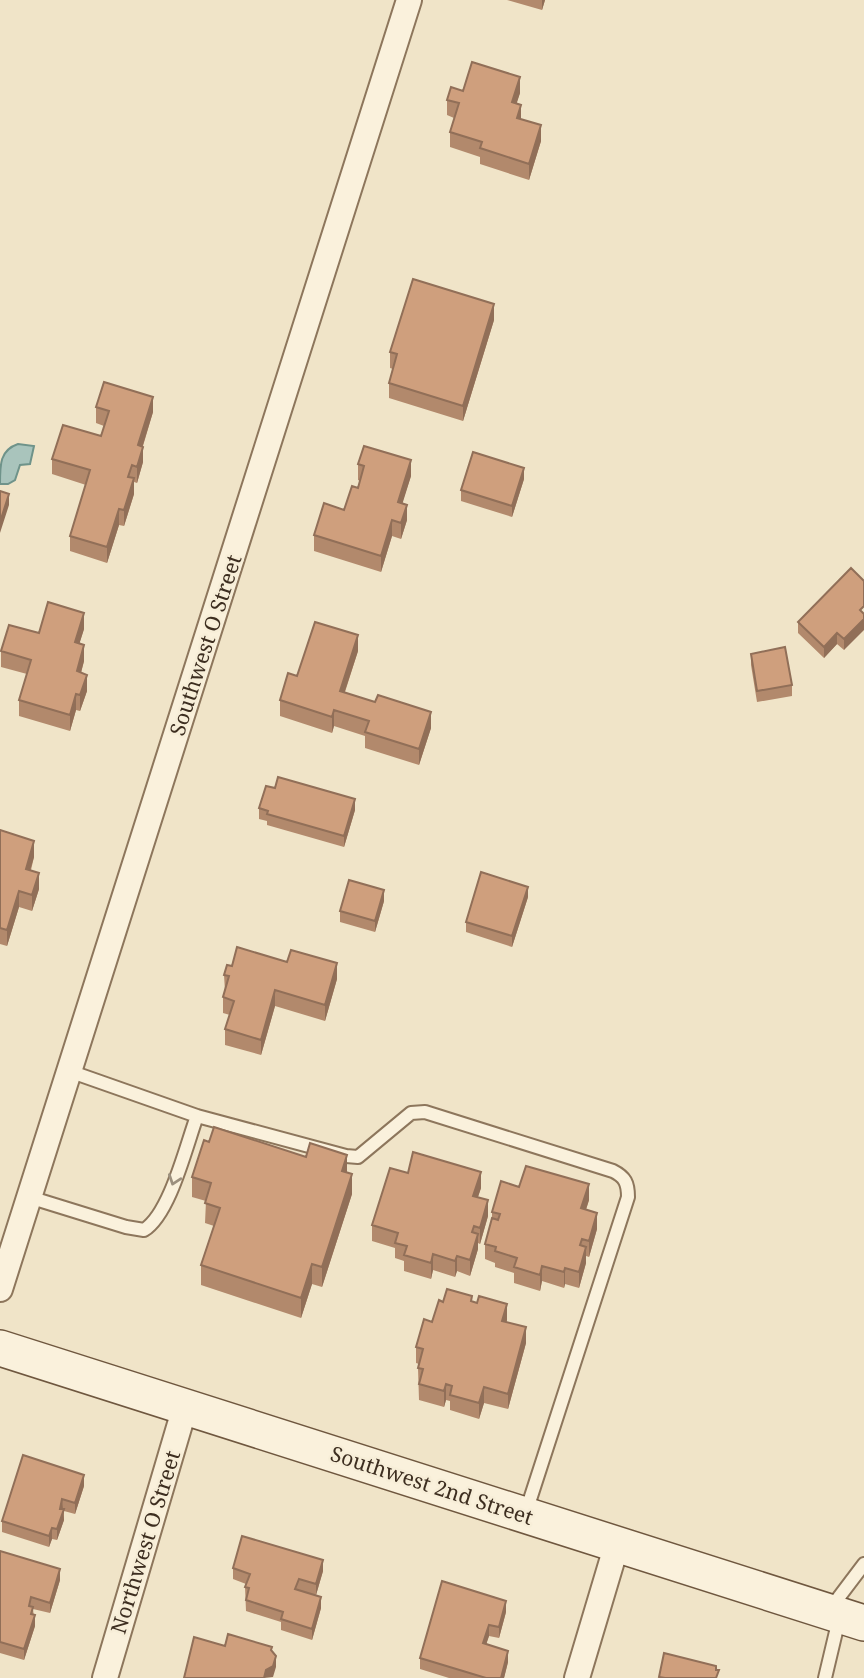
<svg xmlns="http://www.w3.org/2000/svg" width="864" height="1678" font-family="'Noto Serif',serif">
<rect width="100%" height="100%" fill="#f0e4c8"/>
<!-- water -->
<path fill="#a9c4bc" stroke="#6f938a" stroke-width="2" d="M18,444L34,446L30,464L20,465L15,480L8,484H0C0,464 0,450 18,444Z"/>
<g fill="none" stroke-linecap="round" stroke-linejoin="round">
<!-- lane casing -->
<g stroke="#8d765c" stroke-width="16">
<path id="lane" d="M69,1071L197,1116L346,1156L358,1157L411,1113L425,1112L613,1171C625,1177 628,1183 628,1197L525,1515
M29,1197L126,1227L144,1230C170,1214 186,1146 197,1116
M830,1609L864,1564
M825,1678L839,1619"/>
</g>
<!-- street casing -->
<g stroke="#8d765c" stroke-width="28">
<path id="street" d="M0,1289L409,0
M105,1678L185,1407
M577,1678L617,1544"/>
</g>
<!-- secondary casing -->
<g stroke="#6f573f" stroke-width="38">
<path id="secondary" d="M0,1348L864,1623"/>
</g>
<!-- lane -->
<use href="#lane" stroke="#faf1dc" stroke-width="12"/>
<!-- street -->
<use href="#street" stroke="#faf1dc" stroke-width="24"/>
<!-- secondary -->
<use href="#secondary" stroke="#faf1dc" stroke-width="35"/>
</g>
<!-- wall -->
<path fill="#b2896c" d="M507,0H545L542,10Z
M463,91L520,93L516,104L521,119L541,141L529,180L480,164V157L450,147V132L454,118L447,115V100Z
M494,320L463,421L389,398V383L393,369L390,368V352Z
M96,407L153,412L143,446V462L137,483L134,482V494L124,526L119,525L107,563L70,551V536L86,485L52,474V459L101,436L104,426L96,423Z
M358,464L411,476L402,503L407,520L401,539L392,536L381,572L314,551V535L344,510L358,488L360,481L358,480Z
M524,479L512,517L461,501V490Z
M864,581L844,650L837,644L824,658L798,633V622Z
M84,629L79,644L84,661L81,673L87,691L80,711L76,710L70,731L19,716V700L27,674L1,667V651L39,633Z
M358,651L345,692L431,728L419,765L365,748V736L334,726L332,733L280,716V700L297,676Z
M751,654L792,685V696L757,702L751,665Z
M259,808L355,810L344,847L267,825V821L259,819Z
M0,830L34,857L31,870L39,889L32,911L19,907L7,946L0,944Z
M528,897L512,947L466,932V922Z
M384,901L375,932L340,922V911Z
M232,966L337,979L325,1021L275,1006L261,1055L225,1045V1029L230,1015L223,1013V997L225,991L224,975Z
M209,1142L347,1173L352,1194L322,1287L312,1284L301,1318L201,1285V1265L214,1226L205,1223L206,1201L192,1197V1177Z
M408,1173L481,1188L478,1197L488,1216L480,1244L478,1243V1249L470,1276L457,1271L455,1277L433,1270L431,1279L404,1271V1261L395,1258V1248L372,1241V1225Z
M519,1187L589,1200L586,1210L597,1229L589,1257L586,1256V1263L579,1288L565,1284L564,1288L542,1281L540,1291L514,1283V1273L495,1267V1263L485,1259V1244L492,1218V1212Z
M443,1302H472L507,1320L506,1322L526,1343L508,1409L484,1403L479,1419L450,1410V1401L446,1400L444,1407L419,1400L418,1368L419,1364L416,1363V1347L432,1322Z
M84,1486L75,1514L64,1511V1520L57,1540L52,1539L49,1547L2,1532V1521Z
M0,1551L60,1580L50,1613L33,1609L35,1626L24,1660L0,1653Z
M233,1568L323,1571L316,1595L298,1590L321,1608L312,1640L281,1630V1622L246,1611L245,1587L246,1584L233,1579Z
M506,1612L499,1638L489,1636L486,1644L508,1662L504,1678H449L420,1669V1658Z"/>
<!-- shaded-wall -->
<path fill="#916f58" d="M542,0H545L542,10Z
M520,77V93L512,118V102Z
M521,105V121L517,118Z
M541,125V141L529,180V164Z
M494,304V320L463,421V406Z
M153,397V412L138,461V445Z
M143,447V462L137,483V467Z
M411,460V476L398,518V502Z
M524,468V479L512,517V506Z
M134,478V494L124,526V510Z
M9,494V505L0,533V522Z
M407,505V520L401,539V523Z
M119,509V525L107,563V547Z
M392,520V536L381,572V556Z
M84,613V629L75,658V642Z
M864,619V630L844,650V639Z
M837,633V644L824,658V647Z
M358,635V651L340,706V691Z
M84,645V661L77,687V671Z
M87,675V691L80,711V695Z
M76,694V710L70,731V715Z
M334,710V726L332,733V717Z
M431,712V728L419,765V749Z
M355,799V810L344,847V836Z
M34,841V857L26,884V869Z
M39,873V889L32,911V895Z
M528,887V897L512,947V936Z
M384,890V901L375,932V921Z
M19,891V907L7,946V930Z
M337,963V979L325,1021V1005Z
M275,990V1006L261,1055V1040Z
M347,1155V1175L342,1171Z
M481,1172V1188L473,1211V1196Z
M352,1174V1194L322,1287V1267Z
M589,1184V1200L581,1224V1208Z
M488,1200V1216L480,1244V1228Z
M597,1213V1229L589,1257V1241Z
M478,1234V1249L470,1276V1260Z
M586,1247V1263L579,1288V1272Z
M433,1254V1270L431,1279V1263Z
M457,1256V1271L455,1277V1261Z
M312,1264V1284L301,1318V1298Z
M542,1266V1281L540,1291V1275Z
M565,1268V1284L564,1288V1272Z
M507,1304V1320L502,1336V1321Z
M526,1327V1343L508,1409V1394Z
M446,1384V1400L444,1407V1391Z
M484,1387V1403L479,1419V1403Z
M84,1475V1486L75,1514V1503Z
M62,1499L64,1520L57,1540V1529Z
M52,1528V1539L49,1547V1536Z
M323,1560V1571L316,1595V1584Z
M60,1569V1580L50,1613V1603Z
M321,1597V1608L312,1640V1629Z
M506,1601V1612L499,1638V1627Z
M35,1615V1626L24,1660V1649Z
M489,1625V1636L483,1654V1643Z
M508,1651V1662L504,1678H501Z
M276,1656V1667L273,1677L264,1678L266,1670Z"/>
<!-- building -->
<path fill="#cf9f7d" stroke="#916f58" stroke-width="2" d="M472,62L520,77L512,102L521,105L517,118L541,125L529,164L480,148L482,142L450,132L459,103L447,100L451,87L463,91Z
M413,279L494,304L463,406L389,383L397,354L390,352Z
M104,382L153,397L138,445L143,447L137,467L132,465L128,477L134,478L124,510L119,509L107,547L70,536L90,470L52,459L63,425L101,436L109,411L96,407Z
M364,446L411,460L398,502L407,505L401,523L392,520L381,556L314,535L324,503L344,510L352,486L358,488L364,466L358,464Z
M473,452L524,468L512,506L461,490Z
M0,491L9,494L0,522Z
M851,568L864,581V606L860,610L864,614V619L844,639L837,633L824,647L798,622Z
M48,602L84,613L75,642L84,645L77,671L87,675L80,695L76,694L70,715L19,700L31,660L1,651L9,625L39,633Z
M315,622L358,635L340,691L375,702L378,695L431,712L419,749L365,732L369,721L334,710L332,717L280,700L288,673L297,676Z
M785,647L792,685L757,691L751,654Z
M278,777L355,799L344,836L267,814L268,811L259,808L266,786L275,788Z
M0,830L34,841L26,869L39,873L32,895L19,891L7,930L0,928Z
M481,872L528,887L512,936L466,922Z
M349,880L384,890L375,921L340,911Z
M237,947L287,962L291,950L337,963L325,1005L275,990L261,1040L225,1029L234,1001L223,997L229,976L224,975L227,965L232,966Z
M214,1127L306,1157L310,1143L347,1155L342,1171L352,1174L322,1267L312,1264L301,1298L201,1265L220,1208L205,1203L211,1183L192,1177L204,1140L209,1142Z
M413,1152L481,1172L473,1196L488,1200L480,1228L474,1226L472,1232L478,1234L470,1260L457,1256L455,1261L433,1254L431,1263L404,1255L407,1246L395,1243L398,1233L372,1225L390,1168L408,1173Z
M526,1166L589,1184L581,1208L597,1213L589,1241L582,1239L580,1245L586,1247L579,1272L565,1268L564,1272L542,1266L540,1275L514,1267L517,1258L495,1251L496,1247L485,1244L492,1218L498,1220L500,1214L492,1212L501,1181L519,1187Z
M447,1289L472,1296L471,1301L477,1303L479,1296L507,1304L502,1321L526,1327L508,1394L484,1387L479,1403L450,1395L452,1386L446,1384L444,1391L419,1384L423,1369L418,1368L423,1349L416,1347L424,1319L432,1322L439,1300L443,1302Z
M23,1455L84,1475L75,1503L62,1499L60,1509H64L57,1529L52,1528L49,1536L2,1521Z
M242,1536L323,1560L316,1584L299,1579L295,1589L321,1597L312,1629L281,1619L283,1612L246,1600L249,1588L245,1587L250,1574L233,1568Z
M0,1551L60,1569L50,1603L31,1597L29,1606L33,1607L31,1614L35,1615L24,1649L0,1642Z
M442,1581L506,1601L499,1627L489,1625L483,1643L508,1651L501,1678H486L420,1658Z
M228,1634L272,1647L271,1650L276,1656L273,1666L266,1670L264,1678H184L194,1637L225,1646Z
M664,1653L716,1666V1670H719L716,1678H665L659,1677Z"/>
<!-- one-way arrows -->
<defs><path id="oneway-chevron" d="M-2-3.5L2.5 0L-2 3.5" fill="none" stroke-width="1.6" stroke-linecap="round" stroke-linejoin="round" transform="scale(1.75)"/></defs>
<use stroke="#9c907e" href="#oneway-chevron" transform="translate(174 1180) rotate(109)"/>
<g text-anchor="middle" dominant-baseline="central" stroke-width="5" stroke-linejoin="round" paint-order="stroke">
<!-- street labels -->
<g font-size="21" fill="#3d2e20" stroke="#f7eed8">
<text transform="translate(205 645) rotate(-72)">Southwest O Street</text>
<text transform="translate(432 1485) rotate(18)">Southwest 2nd Street</text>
<text transform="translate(145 1542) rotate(-73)">Northwest O Street</text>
</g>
</g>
</svg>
